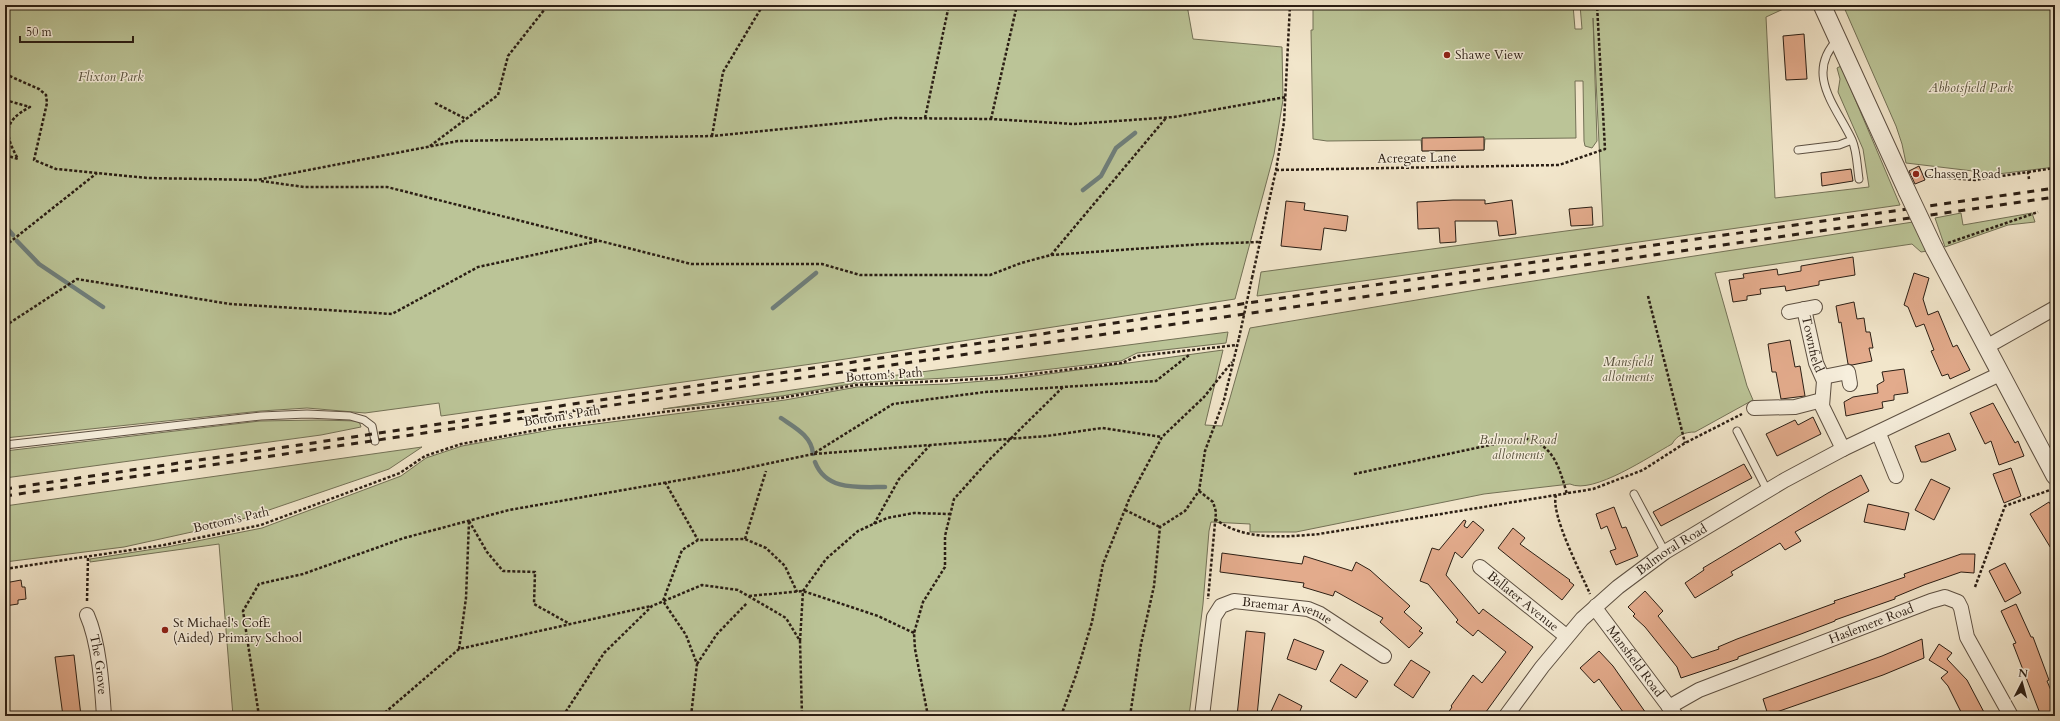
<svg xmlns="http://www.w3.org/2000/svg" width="2060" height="721" font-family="Cardo,serif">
<rect width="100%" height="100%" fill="#f2e6cb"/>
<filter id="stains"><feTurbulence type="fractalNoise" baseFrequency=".005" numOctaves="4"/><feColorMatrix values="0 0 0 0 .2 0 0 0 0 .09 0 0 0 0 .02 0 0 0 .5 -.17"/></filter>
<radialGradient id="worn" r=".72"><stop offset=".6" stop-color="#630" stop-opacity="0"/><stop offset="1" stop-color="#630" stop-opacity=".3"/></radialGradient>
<!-- green -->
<path fill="#bbc497" stroke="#737156" d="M5,5H1187L1193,39L1282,47L1283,100L1274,154L1235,299L826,362L441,416L439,403L365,413L307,408L261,411L5,438Z
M1313,5H1573L1575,29H1582L1580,5H1792L1766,17L1775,198L1869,187L1863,149L1838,92L1840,79L1837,68L1841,66L1900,205L1257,296L1261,272L1603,226L1593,18L1597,141L1592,148L1585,146L1584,141L1583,81H1575L1576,138L1485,139L1484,150L1422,151L1421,140L1327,141L1313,139L1311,30H1313Z
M1843,5H2055V167L1998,174L1906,163L1902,144L1896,126Z
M1961,213L1963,225L2032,213L2035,222L2008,225L1945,247L1935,218Z
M1913,222L1927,251L1921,252L1912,244L1715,273L1747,386L1753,400L1695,432C1685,432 1677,435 1672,444C1650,456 1593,495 1570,484L1484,494L1296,532H1250V524L1211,522L1209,531L1203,604L1189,716H233L219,544L90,562V559L167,547L262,528L401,476L426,458L462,446L556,429L785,400L857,387L948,384L1019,378L1223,350L1205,425L1222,426L1250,328L1482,289Z
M1228,332L1226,343L1137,353L1121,361L1000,375L856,383L782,396L663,409L867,379Z
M318,420L359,421L361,427L321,435L5,478V451L260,421Z
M422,447L389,469L228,524L124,547L5,562V506Z"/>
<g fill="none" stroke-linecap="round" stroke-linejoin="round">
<!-- stream -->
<path stroke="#6f7e7a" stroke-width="4.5" d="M1083,190L1101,176L1116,148L1135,133
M5,226L13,235
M17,241L39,264L103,307
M773,308L816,273
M781,418C794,427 812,436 813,454
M815,462C826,491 858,487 885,487"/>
</g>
<!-- building -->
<path fill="#e3ab8c" stroke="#2b1e14" d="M1804,34L1807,79L1786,80L1783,36Z
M1484,137V150L1422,151V138Z
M1919,166L1925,180L1915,184L1909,171Z
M1851,169L1853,181L1822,186L1821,173Z
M1453,200H1485V204L1512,200L1516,234L1499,236L1497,221H1455L1456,242L1440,243L1439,228L1418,229L1417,202Z
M1286,201L1305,203L1304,210L1348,216L1346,231L1324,228L1321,250L1281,246Z
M1592,207L1593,225L1571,226L1569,209Z
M1853,257L1855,275L1819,281V285L1786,291L1785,286L1760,289L1761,294L1747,296V300L1733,302L1729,280L1744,278L1743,274L1777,269L1778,275L1801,271V266Z
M1914,273L1929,278L1923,299L1928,315L1938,311L1953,347L1957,345L1970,370L1950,379L1948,374L1942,376L1931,351L1934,350L1924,324L1916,327L1908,307L1904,305Z
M1854,302L1857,319L1864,318L1866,332H1870L1873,348H1869L1872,361L1852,365L1848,364L1841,322L1839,323L1836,306Z
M1790,340L1795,367L1800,366L1805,396L1781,399L1776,372H1772L1768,344Z
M1904,369L1908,393L1894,395V400L1882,402L1883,408L1846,416L1844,402L1853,397L1878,393L1877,385L1884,381L1882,372Z
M1993,403L2015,443L2018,441L2024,456L1999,465L1991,441L1985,444L1970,413Z
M1813,417L1821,434L1777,456L1766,434L1795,420L1798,425Z
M1949,433L1956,450L1926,462H1921L1915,446Z
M1744,464L1752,478L1661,526L1653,512Z
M2011,468L2021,496L2004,503L1993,474Z
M1861,475L1869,491L1795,532L1801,541L1785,550L1780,543L1731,572L1733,575L1695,598L1685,583L1704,570L1703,568L1828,493Z
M1931,479L1950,488L1934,520L1915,510Z
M2049,502L2055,512V555L2030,514Z
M1868,504L1909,513L1905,530L1864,522Z
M1614,507L1622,528L1626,527L1638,556L1616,565L1610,551L1616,549L1607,526L1601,529L1596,514Z
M1464,520L1466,521L1464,526L1467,528L1473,521L1484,530L1462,558L1455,552L1446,575L1479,614L1483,609L1533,647L1483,716H1446L1452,707L1451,706L1473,675L1482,683L1506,652L1478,630L1473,636L1456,622L1458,620L1428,584L1420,581L1432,548L1439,550Z
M1513,528L1525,538L1520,544L1570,580L1569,581L1574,585L1562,600L1498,548Z
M1222,553L1302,564L1304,556L1352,571L1356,562L1370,570L1410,606L1404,612L1422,628L1419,631L1423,633L1409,648L1380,622L1383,618L1335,591L1333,596L1303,587L1304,583L1220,572Z
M1961,554H1975L1974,573L1961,572L1924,585L1895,597V599L1835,620V621L1801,634L1738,657V659L1681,678L1677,667L1645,627L1633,616L1635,614L1628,607L1645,591L1663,611L1658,616L1692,658L1719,649L1718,647L1737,639L1835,603L1834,601L1876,587L1905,577L1904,574Z
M2005,563L2021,593L2005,602L1989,571Z
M21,580L22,587H25L26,599L18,600V604L5,606V583Z
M2016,604L2031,637H2033L2049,680L2047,681L2055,700V716H2041L2013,644L2016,643L2001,611Z
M1246,631L1265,633L1257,716H1237Z
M1294,639L1324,651L1316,670L1287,659Z
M1922,639L1924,658L1883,675L1768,715L1763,699L1882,656Z
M1939,644L1952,653L1947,659L1967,680L1986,716H1963L1948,686L1941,678L1948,672L1929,660Z
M1599,651L1613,666L1648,716H1626L1599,679L1594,683L1580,668Z
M74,655L81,716H63L55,657Z
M1411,660L1430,672L1413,698L1394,685Z
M1341,664L1368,681L1356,698L1330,681Z
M1279,694L1302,706L1298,716H1269Z"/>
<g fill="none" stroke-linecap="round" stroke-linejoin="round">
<!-- service casing -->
<g stroke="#5d5042" stroke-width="9">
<path id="service" d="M1838,39C1804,74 1836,106 1852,140C1857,151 1857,166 1859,179
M1798,150L1839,145L1852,140
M1737,431L1767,490
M5,445L261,416L307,414L350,416L364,420L372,426L375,441
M1634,494L1665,552"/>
</g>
<!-- minor casing -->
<g stroke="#5d5042" stroke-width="16">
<g id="minor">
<path id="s1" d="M1804,309L1816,363L1824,381L1822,406L1843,449"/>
<path d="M1789,312L1815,307"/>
<path d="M1986,347L2055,308"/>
<path d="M1823,377L1848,372L1850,384"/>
<path d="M1754,408L1795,407L1822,400"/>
<path d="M1879,434L1896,476"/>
<path id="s2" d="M1480,567L1566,636"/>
<path id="s3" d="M1596,606L1598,612L1676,716"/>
<path id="s4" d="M87,615C99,642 102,685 104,716"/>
<path id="s5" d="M1669,707L1699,690L1931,601L1945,597L1958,602L1961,608L1967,637L2011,716"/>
<path id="s6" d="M1202,716L1214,617L1221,606L1234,601L1308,609L1320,614L1384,656"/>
<path id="s7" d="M1506,716L1542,667L1582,619L1618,587L1665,552L1785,480L1843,449L2000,374"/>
</g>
</g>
<!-- tertiary casing -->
<g stroke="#5d5042" stroke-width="19">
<path id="tertiary" d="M1822,5L1907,191
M1934,248L2055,476"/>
</g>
<!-- path -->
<path stroke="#2b1e14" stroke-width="2.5" stroke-dasharray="3 2" stroke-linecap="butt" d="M5,74L39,89L46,95L47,103L34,160L56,169L148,178L257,180L458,141L712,136L893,118L991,119L1074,124L1174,117L1286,97
M5,100L30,107C3,121 4,134 18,159L5,155
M435,103L466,119
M925,118L949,5
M991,119L1017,5
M712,136L723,72L763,5
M430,146L498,95L508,56L548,5
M1276,170L1559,165L1605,149L1597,5
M2028,172L2055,168
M1923,176L1975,180L2028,172L2029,179
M261,181L304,187H387L691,264H822L860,275H990L1021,263L1051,255L1203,244L1259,242
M1948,243L2038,212
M5,246L97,173
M1051,255L1166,118
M1252,278L1276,170L1284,122L1290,5
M1648,296L1685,443
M5,326L77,279L230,304L392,314L478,267L598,241
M814,454L1047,436L1102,428L1162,437
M1354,474L1523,438C1554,444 1559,467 1567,494
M665,482L698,540
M1199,491L1213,502L1216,512L1208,599
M1556,495C1550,514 1582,575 1590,594
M1125,510L1160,527
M1215,519C1244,541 1285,537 1319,534L1593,489L1643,470L1685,443L1742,414
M469,521L487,552L503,571L535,572L534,604L568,623
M874,524L899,479L931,444
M745,539L766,471
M5,569L164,545L261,525L400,473L425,456L461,444L559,426L663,412L781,398L856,385L1000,378L1122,363L1138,356L1237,345
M1975,587L2005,506L2050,490
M749,596L803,591L878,616L914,633
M87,601L88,557
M800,641L803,591L826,559L858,531L887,518L914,513L950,514
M459,649L466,598L469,522
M697,664L717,634L747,603
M259,716L243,611L259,584L303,574L404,538L509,510L738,470L813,454L893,404L985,392L1156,381L1189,355
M381,716L459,649L651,606
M563,716L604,653L652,606L702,585L738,590L786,618L800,641L802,716
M691,716L697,664L686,635L663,601L682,550L698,540L745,539L766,548L785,566L797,592
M928,716L915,649L914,633L923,602L945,567V536L954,499L989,460L1063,387
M1061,716L1076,675L1092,622L1103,564L1130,497L1162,437L1204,397L1232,362
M1130,716L1141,644L1154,586L1160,527L1185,511L1199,491L1205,451L1224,400L1239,338"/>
<!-- service -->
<use href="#service" stroke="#f7efdd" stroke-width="7"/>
<!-- minor -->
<use href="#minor" stroke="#f7efdd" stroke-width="14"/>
<!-- tertiary -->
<use href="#tertiary" stroke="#f7efdd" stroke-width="17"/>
<!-- rail -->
<path stroke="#2b1e14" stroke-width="3" stroke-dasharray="7 7" stroke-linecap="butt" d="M5,489L1275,299L2055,188
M5,496L551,414L2055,197"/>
<!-- tertiary-bridge casing -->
<g stroke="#5d5042" stroke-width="19" stroke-linecap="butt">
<path id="tertiary-bridge" d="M1907,191L1934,248"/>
</g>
<!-- path-bridge -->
<path stroke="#2b1e14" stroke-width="2.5" stroke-dasharray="3 2" stroke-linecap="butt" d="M1239,338L1252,278"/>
<!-- tertiary-bridge -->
<use href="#tertiary-bridge" stroke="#f7efdd" stroke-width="17"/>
</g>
<!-- markers -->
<g fill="#8f2418" stroke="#f7efdd" stroke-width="1.5">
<circle cx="1447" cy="55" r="4"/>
<circle cx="1916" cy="174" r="4"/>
<circle cx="165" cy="630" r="4"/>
</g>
<g text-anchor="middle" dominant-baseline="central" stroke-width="3" stroke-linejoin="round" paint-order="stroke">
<!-- poi labels -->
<g font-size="13" fill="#2b1e14" stroke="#f7efdd" text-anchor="start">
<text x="1455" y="55">Shawe View</text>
<text x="1924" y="174">Chassen Road</text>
<text x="173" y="623">St Michael's CofE<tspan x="173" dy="15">(Aided) Primary School</tspan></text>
</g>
<!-- park labels -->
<g font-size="13" font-style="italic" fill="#56503b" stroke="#f7efdd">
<text x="111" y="77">Flixton Park</text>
<text x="1971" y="88">Abbotsfield Park</text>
<text x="1628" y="362">Mansfield<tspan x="1628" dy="15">allotments</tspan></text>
<text x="1518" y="440">Balmoral Road<tspan x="1518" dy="15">allotments</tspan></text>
</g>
<!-- street labels -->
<g font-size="13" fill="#2b1e14" stroke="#f7efdd">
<text transform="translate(1417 158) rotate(-1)">Acregate Lane</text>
<text stroke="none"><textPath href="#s1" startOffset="36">Townfield</textPath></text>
<text transform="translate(884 375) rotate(-4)">Bottom's Path</text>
<text transform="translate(562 416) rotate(-9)">Bottom's Path</text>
<text transform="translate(231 520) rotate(-13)">Bottom's Path</text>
<text stroke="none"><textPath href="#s7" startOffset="237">Balmoral Road</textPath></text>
<text stroke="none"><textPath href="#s2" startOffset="55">Ballater Avenue</textPath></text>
<text stroke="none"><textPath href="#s6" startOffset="181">Braemar Avenue</textPath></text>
<text stroke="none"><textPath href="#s5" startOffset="219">Haslemere Road</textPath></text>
<text stroke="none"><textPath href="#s3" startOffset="68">Mansfield Road</textPath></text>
<text stroke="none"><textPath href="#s4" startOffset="51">The Grove</textPath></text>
</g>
</g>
<!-- margin -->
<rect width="2060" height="721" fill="none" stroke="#f2e6cb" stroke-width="20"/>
<rect x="6" y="6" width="2048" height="709" fill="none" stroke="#2b1e14" stroke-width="2"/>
<rect x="10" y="10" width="2040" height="701" fill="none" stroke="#2b1e14"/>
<!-- north arrow -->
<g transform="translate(2022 683) rotate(6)" stroke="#f7efdd" stroke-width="3" paint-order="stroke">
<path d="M0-3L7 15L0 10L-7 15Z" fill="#2b1e14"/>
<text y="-6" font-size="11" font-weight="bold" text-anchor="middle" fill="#2b1e14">N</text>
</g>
<!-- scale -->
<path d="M20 36v6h113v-6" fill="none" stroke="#2b1e14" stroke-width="2"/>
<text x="26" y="36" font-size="12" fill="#2b1e14" stroke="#f7efdd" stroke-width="3" paint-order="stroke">50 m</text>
<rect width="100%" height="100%" filter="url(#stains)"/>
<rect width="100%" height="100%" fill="url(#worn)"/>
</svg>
